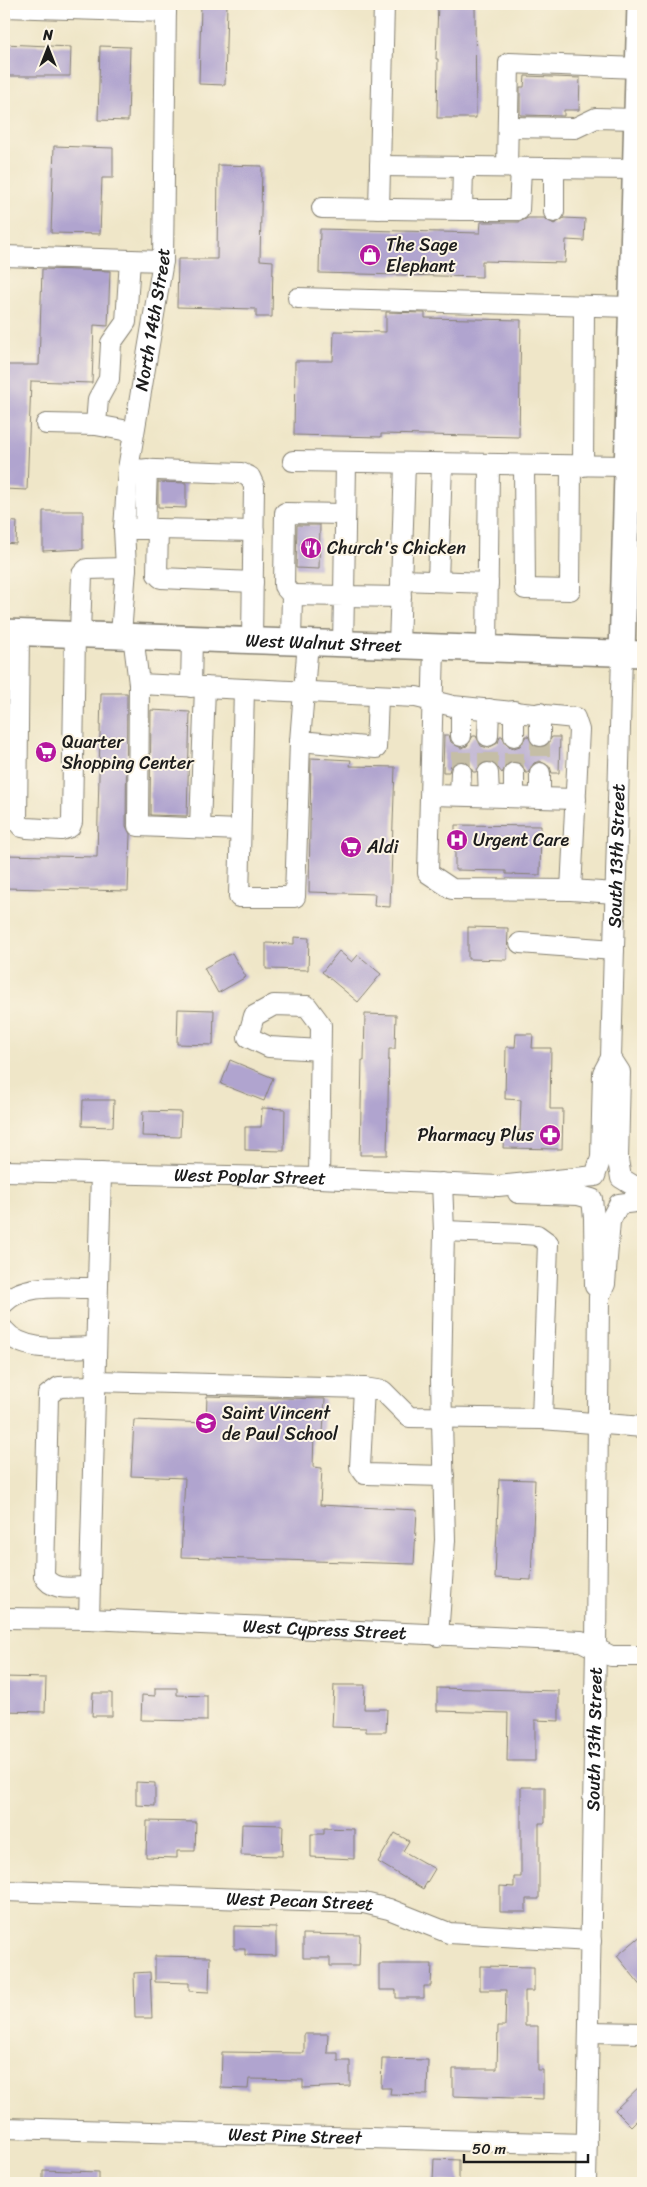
<svg xmlns="http://www.w3.org/2000/svg" width="647" height="2187" font-family="Sriracha,sans-serif">
<rect width="100%" height="100%" fill="#fcf5e5"/>
<filter id="ink" filterUnits="userSpaceOnUse"><feTurbulence type="fractalNoise" baseFrequency=".02" numOctaves="2"/><feDisplacementMap in="SourceGraphic" scale="10" xChannelSelector="R" yChannelSelector="G"/><feConvolveMatrix kernelMatrix="1 2 1 2 8 2 1 2 1" color-interpolation-filters="sRGB"/></filter>
<filter id="wash" filterUnits="userSpaceOnUse"><feTurbulence type="fractalNoise" baseFrequency=".0096" numOctaves="4" result="noise"/><feDisplacementMap in="SourceGraphic" scale="20" xChannelSelector="R" yChannelSelector="G"/><feGaussianBlur stdDeviation="1.12" result="paint"/><feColorMatrix in="noise" values="0 0 0 0 0 0 0 0 0 0 0 0 0 0 0 0 0 1.4 0 .05"/><feComposite in="paint" operator="in"/></filter>
<g filter="url(#wash)">
<rect width="100%" height="100%" fill="#efe6c8"/>
<g id="blocks">
<!-- building -->
<path fill="#b0a4cf" d="M201,4H227L225,85L199,84Z
M438,4H475L476,118H437L438,59H436Z
M4,44L71,47L70,76H4Z
M100,46L130,47L128,121L98,120Z
M525,76L580,78L579,110H564V116L520,115V87H524Z
M54,146L113,148V178H102L100,234L51,233Z
M218,165L262,166L260,260L273,261L272,317H256V309L177,307L178,259H217Z
M528,218H544L554,224L564,218L585,219L584,241L566,240L565,263L482,261V277L319,273L320,229L480,233L481,222H519Z
M42,269L110,271L108,326L94,325L92,383L31,381L27,490L4,489L6,432H4V365H39Z
M386,312L425,313V318L521,320L519,437L381,434V437L294,435L295,361H333L334,331L386,332Z
M158,482L186,483V508L158,507Z
M43,511H83V549L43,551Z
M4,521L17,522L16,544L4,543Z
M297,525H320L319,569L296,568Z
M101,693H127L126,826L130,834L128,891L4,888V855L97,857Z
M151,710L190,712L187,816L150,815Z
M444,735H449L451,742L461,748L467,746L473,736H476L481,746L488,748L498,743L500,736H502L508,746L514,748L520,746L526,736H528L534,746L540,748L546,746L552,737H560L559,773H552L550,767L540,761L534,763L528,773H526L520,763L514,761L508,763L502,773L494,763L488,761L481,763L476,772H473L468,762L461,760L451,765L449,772H443Z
M311,758L351,760L350,766L395,767L390,907L374,906L375,894L309,892Z
M455,825L541,826L540,875L506,874V871L455,870Z
M468,927L508,928L507,960L468,959Z
M294,937L309,938L308,970L266,969V943L294,944Z
M339,951L352,962L358,955L381,974L358,1002L322,972Z
M232,953L246,977L218,993L204,968Z
M178,1009L214,1010L213,1045L177,1044Z
M365,1014L396,1015L395,1049H389L387,1155H360L362,1060L364,1061Z
M516,1034H533L532,1048H551L550,1109H563L562,1149L503,1148L504,1131H520L521,1100L505,1099L506,1047H515Z
M230,1060L273,1078L264,1101L221,1084Z
M83,1100H114L113,1127L82,1126Z
M262,1108L285,1109L284,1151L245,1150V1127H261Z
M143,1111L181,1112L180,1137L142,1136Z
M207,1396L325,1399L323,1433H314L313,1467L322,1468L320,1505L417,1510L414,1564L181,1557L185,1478L131,1476L134,1420L206,1423Z
M499,1479L535,1480L531,1580L495,1578Z
M4,1677L46,1678L45,1712L4,1711Z
M334,1685H365L364,1709H387L386,1732H366V1728L332,1727Z
M155,1688H177V1695L207,1696V1721L141,1720L142,1695L155,1696Z
M437,1688L559,1691V1721L535,1720V1761H507L508,1713L437,1711Z
M93,1693H112V1716H92Z
M136,1782L155,1783V1806L136,1805Z
M521,1787H545V1823H539V1899H526V1912H500V1886L514,1887V1877H521Z
M147,1821L196,1822L195,1851H177V1858L146,1857Z
M242,1824L283,1825L282,1856L241,1855Z
M324,1828L354,1829V1859L311,1857V1834H324Z
M395,1833L409,1841L403,1851L435,1869L423,1889L378,1862Z
M234,1926L276,1927V1956L245,1955V1949H234Z
M303,1934L360,1935L359,1966H330V1958H303Z
M643,1934V1988L617,1956Z
M155,1956L210,1957L209,1992L189,1991V1983L155,1982Z
M379,1964H432L431,1986H424V1998H396V1990H379Z
M480,1966L534,1967V1991H525V2026H538V2070H543V2099L453,2096V2069H497L498,2026H505L506,1990H480Z
M150,1972L152,2018H135L134,1973Z
M304,2034H328L327,2053H338V2061H350V2086L303,2088V2080L249,2079L248,2089L221,2088L222,2052L304,2053Z
M382,2059L428,2060L427,2095L390,2094L391,2088H381Z
M643,2083V2114L631,2126L615,2110Z
M434,2159L459,2160V2182L433,2181Z
M43,2170L99,2172V2183H43Z"/>
</g>
</g>
<g filter="url(#ink)">
<use href="#blocks" fill-opacity="0" stroke="#868172" stroke-width="1"/>
<g fill="none" stroke-linecap="round" stroke-linejoin="round">
<!-- minor-tunnel -->
<path stroke="#c5bea6" stroke-width="20" stroke-dasharray="20 10" stroke-linecap="butt" d="M540,736V773
M461,772V736
M488,773V736
M514,773V736"/>
<!-- minor casing -->
<g stroke="#868172" stroke-width="22">
<g id="minor">
<path d="M4,7L166,12"/>
<path d="M508,127L575,128L596,118L636,119"/>
<path d="M380,166L635,169"/>
<path d="M507,167L509,63L638,68"/>
<path d="M322,208L462,210L463,167"/>
<path d="M379,209L384,4"/>
<path d="M462,210H519L521,168"/>
<path d="M554,212V168"/>
<path d="M4,256L163,261"/>
<path d="M130,260L126,322L111,343L109,379L98,399L96,425L134,432"/>
<path d="M298,298L631,307"/>
<path d="M46,424L96,425"/>
<path d="M293,461L627,466"/>
<path d="M346,462L344,596L401,597"/>
<path d="M524,465L525,589L570,590L571,466"/>
<path d="M583,466L584,306"/>
<path d="M128,469L241,473L250,477L254,486L252,640"/>
<path d="M124,529H158L157,574L161,578L253,582"/>
<path d="M145,529L147,469"/>
<path d="M158,529L254,531"/>
<path d="M401,580L488,583"/>
<path d="M438,581L442,464"/>
<path d="M292,595L284,586L285,513L345,514"/>
<path d="M19,632L17,821L22,827L27,828L61,830L70,827L72,822L75,633"/>
<path d="M80,633L82,574L87,569L126,568"/>
<path id="s1" d="M121,635L126,568L124,529L128,469L163,261L166,4"/>
<path d="M133,635L139,684L138,826L240,830"/>
<path d="M291,641L292,595L344,596L343,643"/>
<path d="M399,645L405,463"/>
<path d="M487,649L489,465"/>
<path d="M139,684L416,697L453,706L575,718L579,730L571,890L452,889L428,873L434,647"/>
<path d="M191,687L192,637"/>
<path d="M244,689L239,897H295L300,741L308,642"/>
<path d="M461,707V736"/>
<path d="M514,711V736"/>
<path d="M488,736L489,709"/>
<path d="M540,736V713"/>
<path d="M300,741L376,748L378,697"/>
<path d="M488,773L489,796"/>
<path d="M514,773V797"/>
<path d="M540,773V798"/>
<path d="M431,795L576,799"/>
<path d="M460,795L461,772"/>
<path d="M200,828L205,687"/>
<path d="M571,890L615,893"/>
<path d="M520,943L614,950"/>
<path d="M611,1058L620,1072L618,1160L621,1178L634,1186H643"/>
<path id="s2" d="M4,1171L319,1178L498,1186L595,1176L601,1158L603,1073L611,1058L622,654"/>
<path d="M319,1178L321,1025L307,1006L274,1005L254,1016L248,1037L269,1047L321,1050"/>
<path d="M518,1193L578,1195L592,1199L594,1218L595,1286"/>
<path d="M444,1231L524,1234L537,1235L548,1243L542,1419"/>
<path d="M4,1303C26,1281 67,1289 97,1288"/>
<path d="M4,1330C23,1354 67,1347 96,1347"/>
<path d="M94,1381L364,1388L383,1391L409,1417L542,1419L643,1427"/>
<path d="M364,1388L360,1467L365,1474L444,1476"/>
<path d="M89,1587C74,1587 52,1592 44,1576L48,1395L59,1387L94,1386"/>
<path id="s3" d="M4,1618L89,1619L581,1641L611,1656H643"/>
<path d="M89,1619L101,1173"/>
<path d="M438,1636L445,1540L441,1380L444,1231L442,1183"/>
<path id="s4" d="M4,1891L364,1903L389,1909L449,1933L591,1941"/>
<path d="M589,2032L643,2033"/>
<path id="s5" d="M4,2128L587,2144"/>
<path id="s6" d="M586,2183L596,1647L599,1297L605,1284L610,1221L619,1204L643,1201"/>
</g>
</g>
<!-- major casing -->
<g stroke="#868172" stroke-width="28">
<g id="major">
<path id="s7" d="M4,632L643,654"/>
<path d="M622,654L640,4"/>
</g>
</g>
<!-- minor -->
<use href="#minor" stroke="#fff" stroke-width="20"/>
<!-- major -->
<use href="#major" stroke="#fff" stroke-width="25"/>
</g>
</g>
<!-- icons -->
<defs>
<g id="shop-disc" transform="scale(1.125)"><circle r="9.5" fill="#b5179e" stroke="#fcf5e5"/><path d="M-5-2.5h2.3a2.7 3.5 0 0 1 5.4 0H5L5.5 6h-11ZM-1.5-2.5h3a1.5 2.3 0 0 0-3 0Z" fill="#fff"/></g>
<g id="restaurant-disc" transform="scale(1.125)"><circle r="9.5" fill="#b5179e" stroke="#fcf5e5"/><path d="M-5-6h1v4h1v-4h1v4h1v-4h1v5L-1.5 .5V6h-2V.5L-5-1ZM5-6V6H3V1.5H1.5Q1.5-4 5-6Z" fill="#fff"/></g>
<g id="supermarket-disc" transform="scale(1.125)"><circle r="9.5" fill="#b5179e" stroke="#fcf5e5"/><path d="M-6-5.5h2.5l.6 2H6L4.5 2H-2.5L-4.4-4H-6ZM-1.5 3.2a1.3 1.3 0 1 0 .1 0ZM3 3.2a1.3 1.3 0 1 0 .1 0Z" fill="#fff"/></g>
<g id="hospital-disc" transform="scale(1.125)"><circle r="9.5" fill="#b5179e" stroke="#fcf5e5"/><path d="M-5-5h3v3.5h4V-5h3V5h-3V1.5h-4V5h-3Z" fill="#fff"/></g>
<g id="pharmacy-disc" transform="scale(1.125)"><circle r="9.5" fill="#b5179e" stroke="#fcf5e5"/><path d="M-2-6h4v4h4v4h-4v4h-4v-4h-4v-4h4Z" fill="#fff"/></g>
<g id="school-disc" transform="scale(1.125)"><circle r="9.5" fill="#b5179e" stroke="#fcf5e5"/><path d="M0-5L7-2L0 1L-7-2ZM-4 1L0 2.5L4 1V4Q0 6-4 4Z" fill="#fff"/></g>
</defs>
<g fill-rule="evenodd">
<use href="#shop-disc" x="370" y="255"/>
<use href="#restaurant-disc" x="311" y="548"/>
<use href="#supermarket-disc" x="46" y="752"/>
<use href="#hospital-disc" x="457" y="840"/>
<use href="#supermarket-disc" x="351" y="847"/>
<use href="#pharmacy-disc" x="550" y="1135"/>
<use href="#school-disc" x="206" y="1423"/>
</g>
<g text-anchor="middle" dominant-baseline="central" stroke-width="4" stroke-linejoin="round" paint-order="stroke">
<!-- poi labels -->
<g font-size="18" fill="#1c1c1c" stroke="#fcf5e5" text-anchor="start">
<text x="386" y="245">The Sage<tspan x="386" dy="21">Elephant</tspan></text>
<text x="327" y="548">Church's Chicken</text>
<text x="62" y="742">Quarter<tspan x="62" dy="21">Shopping Center</tspan></text>
<text x="473" y="840">Urgent Care</text>
<text x="367" y="847">Aldi</text>
<text x="534" y="1135" text-anchor="end">Pharmacy Plus</text>
<text x="222" y="1413">Saint Vincent<tspan x="222" dy="21">de Paul School</tspan></text>
</g>
<!-- street labels -->
<g font-size="18" fill="#1c1c1c" stroke="#fcf5e5">
<text stroke="none"><textPath href="#s1" startOffset="318">North 14th Street</textPath></text>
<text stroke="none"><textPath href="#s7" startOffset="320">West Walnut Street</textPath></text>
<text stroke="none"><textPath href="#s2" startOffset="915">South 13th Street</textPath></text>
<text stroke="none"><textPath href="#s2" startOffset="246">West Poplar Street</textPath></text>
<text stroke="none"><textPath href="#s3" startOffset="321">West Cypress Street</textPath></text>
<text stroke="none"><textPath href="#s6" startOffset="444">South 13th Street</textPath></text>
<text stroke="none"><textPath href="#s4" startOffset="296">West Pecan Street</textPath></text>
<text stroke="none"><textPath href="#s5" startOffset="291">West Pine Street</textPath></text>
</g>
</g>
<!-- margin -->
<rect width="647" height="2187" fill="none" stroke="#fcf5e5" stroke-width="20"/>
<!-- north arrow -->
<g transform="translate(48 48)" stroke="#fcf5e5" stroke-width="4" paint-order="stroke">
<path d="M0-4L9 19L0 12L-9 19Z" fill="#1c1c1c"/>
<text y="-8" font-size="14" font-weight="bold" text-anchor="middle" fill="#1c1c1c">N</text>
</g>
<!-- scale -->
<path d="M464 2154v8h124v-8" fill="none" stroke="#1c1c1c" stroke-width="2.5"/>
<text x="472" y="2154" font-size="15" fill="#1c1c1c" stroke="#fcf5e5" stroke-width="4" paint-order="stroke">50 m</text>
</svg>
